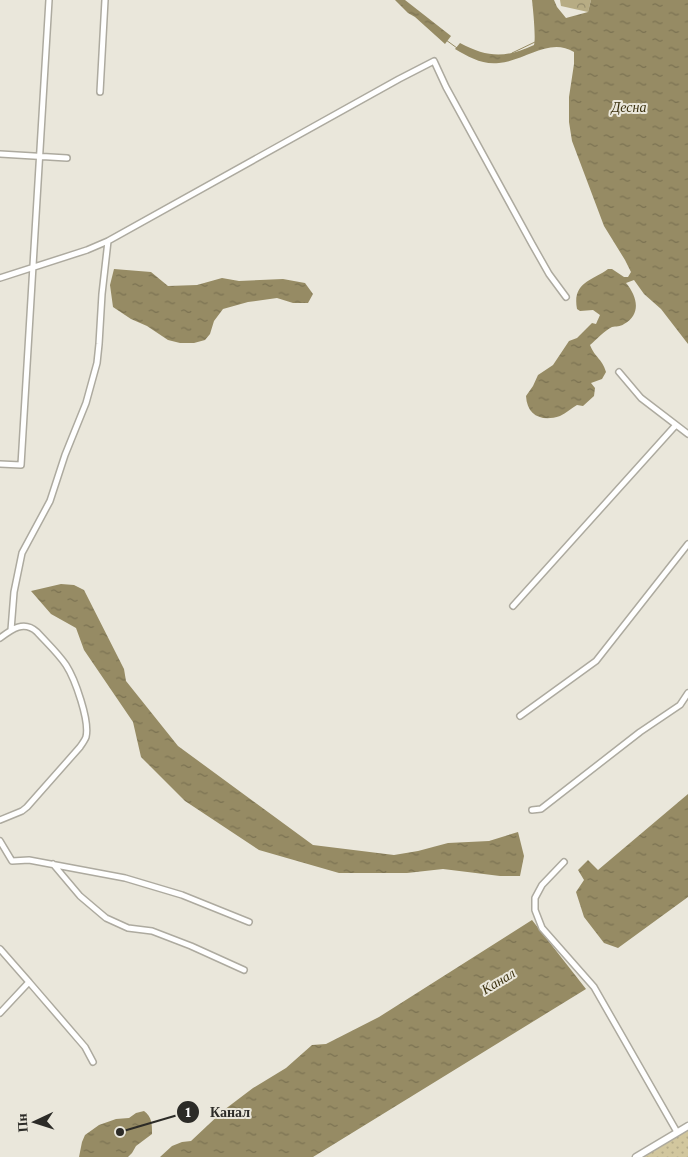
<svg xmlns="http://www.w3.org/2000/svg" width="688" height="1157" font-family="'Crimson Pro',serif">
<defs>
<pattern id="forest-crowns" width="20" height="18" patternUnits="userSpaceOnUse" patternTransform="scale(1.25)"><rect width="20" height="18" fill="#b7ac84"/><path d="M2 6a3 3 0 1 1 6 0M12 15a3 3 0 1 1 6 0" fill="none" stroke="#958c6c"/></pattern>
<pattern id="park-dots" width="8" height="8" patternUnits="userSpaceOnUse" patternTransform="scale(1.25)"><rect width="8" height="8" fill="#d2c79e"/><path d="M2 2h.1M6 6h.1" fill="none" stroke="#b4ab88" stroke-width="1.8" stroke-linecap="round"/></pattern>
<pattern id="water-ripples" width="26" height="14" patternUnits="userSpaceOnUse" patternTransform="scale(1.25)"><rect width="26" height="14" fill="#968b64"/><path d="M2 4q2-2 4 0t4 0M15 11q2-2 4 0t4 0" fill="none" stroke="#7b7252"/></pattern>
</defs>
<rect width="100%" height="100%" fill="#eae7db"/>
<!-- forest -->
<path fill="url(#forest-crowns)" d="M560,0H591L588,12L561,6Z"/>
<!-- park -->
<path fill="url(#park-dots)" d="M688,1127V1157H639Z"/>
<!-- water -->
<path fill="url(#water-ripples)" d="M395,0H405L451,36L445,44L415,17L408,13Z
M532,0H554L557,7L566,18L588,12L591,0H688V344L661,309L644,294L634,280L626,283C637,296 642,314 624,324C620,327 616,326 612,327C605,330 596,340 590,345C595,358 602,358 606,372L602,379L591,383L595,388L594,396L583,406L577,405C572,408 566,413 560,416C542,422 527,416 526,396L533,386L538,375L553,365L569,341L577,338L592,323L596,324L600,315L593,310L580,311L577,309C572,282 592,281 608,269H612L624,277H628L631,272L625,260L604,226L572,141L569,122V97L574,64V52C549,37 525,61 499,63C482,65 469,57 455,49L460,43C488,58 506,58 534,45C536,38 533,9 532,0Z
M114,269L151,272L168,286L197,285L222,278L239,281L283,279L305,283L313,294L308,303H293L277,298L248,302L223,309L214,321L210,334L205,340L194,343H180L168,340L147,326L131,319L113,307L110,285Z
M61,584L74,585L84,590L124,669L126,681L178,746L313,845L394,855L418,851L448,843L489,841L518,832L524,856L520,876H500L443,869L407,873H339L259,850L185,801L141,757L133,722L84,650L76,628L51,614L31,591Z
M688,794V897L618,948L604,943L584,917L576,892L584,880L578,870L588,860L598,870Z
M532,920L586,989L313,1157H160L172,1146L182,1142L191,1141L224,1110L253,1088L286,1068L312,1045L326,1044L379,1017Z
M144,1111C152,1117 152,1124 152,1134L136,1146L132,1153L128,1157H79L82,1142L85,1135L99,1125L116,1119L129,1118L136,1113Z"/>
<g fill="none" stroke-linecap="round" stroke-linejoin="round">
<!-- stream -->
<path stroke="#968b64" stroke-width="1" d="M446,40L457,48
M512,53L535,42"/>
<!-- minor casing -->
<g stroke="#adaa9f" stroke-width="8">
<path id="minor" d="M100,92L105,0
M0,154L67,158
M0,278L87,250L108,241L399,79L434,61L446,87L532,244L549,274L566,297
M619,372L641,398L688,434
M0,464L21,465L49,0
M513,606L675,426
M11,630L14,592L22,553L50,501L65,455L86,403L97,363L99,344L102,294L108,241
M0,638C12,629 24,620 37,632C47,643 58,653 66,665C75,679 90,721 86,737C85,740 82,744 80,747L27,807L22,811L0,820
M520,716L596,661L688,544
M532,810L541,809L640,732L680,705L688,693
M0,841L12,861L29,860L125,878L182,895L249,922
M564,862L542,885L535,898V910L542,928L594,987L677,1132
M53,864L80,896L106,918L128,928L152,931L191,946L244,970
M0,949L29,982L0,1013
M29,982L85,1047L93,1062"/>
</g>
<!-- tertiary casing -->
<g stroke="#adaa9f" stroke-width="9">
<path id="tertiary" d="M636,1157L688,1126"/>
</g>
<!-- minor -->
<use href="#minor" stroke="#fff" stroke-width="5"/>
<!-- tertiary -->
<use href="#tertiary" stroke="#fff" stroke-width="6"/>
</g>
<g text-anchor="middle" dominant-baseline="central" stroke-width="4" stroke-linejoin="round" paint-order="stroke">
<!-- water labels -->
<g font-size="14" font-style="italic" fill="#3c3210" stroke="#eae7db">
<text x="629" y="107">Десна</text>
<text transform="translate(498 981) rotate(-31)">Канал</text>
</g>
</g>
<!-- callouts -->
<path fill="none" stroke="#2c2b27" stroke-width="2" d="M120 1132L188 1112"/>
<g fill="#2c2b27" stroke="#eae7db" stroke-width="2">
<circle cx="120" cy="1132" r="5"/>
<circle cx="188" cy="1112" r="12"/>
</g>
<g font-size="15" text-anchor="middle" font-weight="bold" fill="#fff">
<text x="188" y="1117">1</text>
</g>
<g font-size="14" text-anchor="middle" font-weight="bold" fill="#2c2b27" stroke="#eae7db" stroke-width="4" stroke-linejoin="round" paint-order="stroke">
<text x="230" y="1117">Канал</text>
</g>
<!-- north arrow -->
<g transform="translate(35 1122) rotate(266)" stroke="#eae7db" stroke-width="4" paint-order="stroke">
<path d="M0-4L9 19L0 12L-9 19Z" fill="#2c2b27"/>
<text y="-8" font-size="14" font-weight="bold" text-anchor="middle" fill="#2c2b27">Пн</text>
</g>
</svg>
